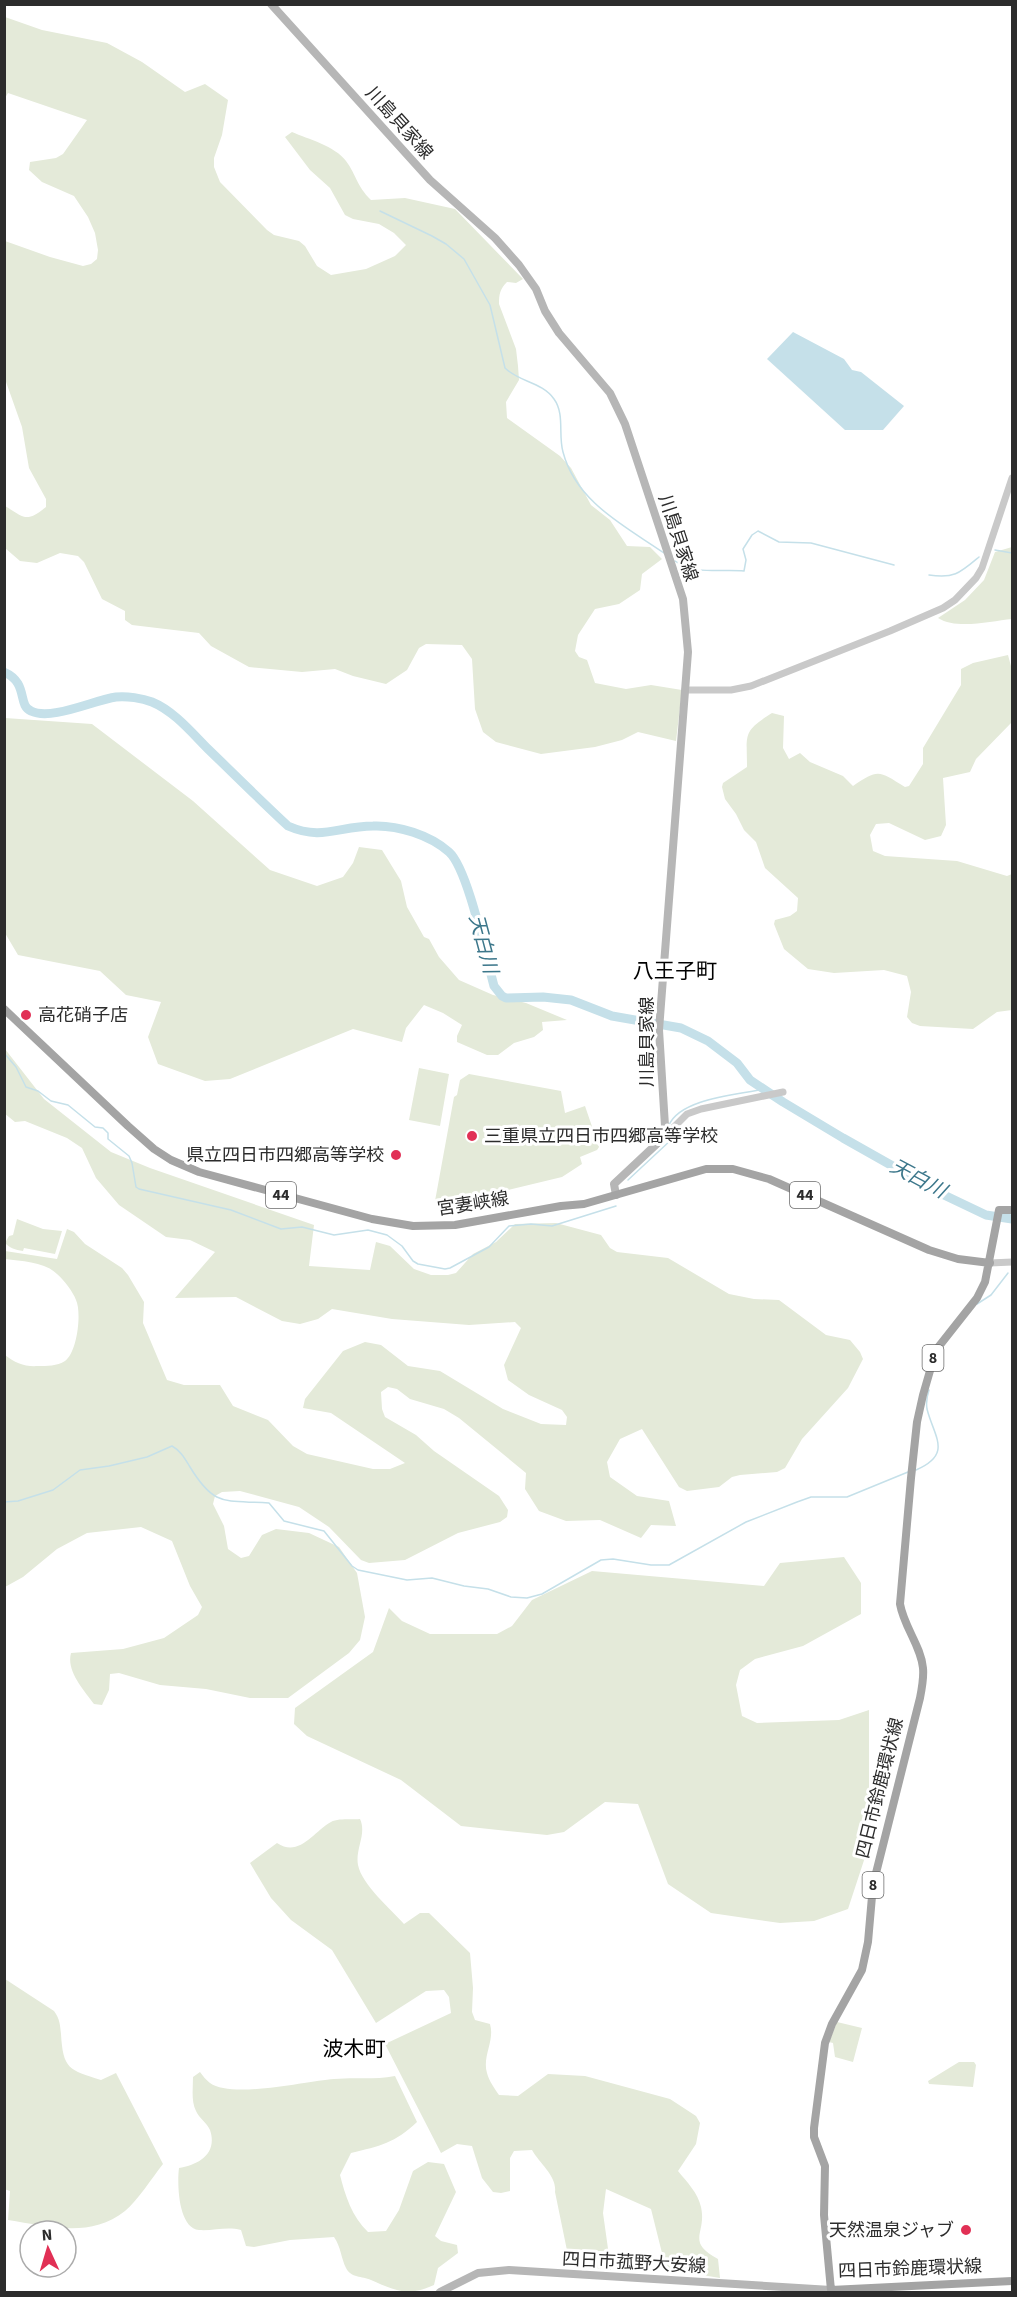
<svg xmlns="http://www.w3.org/2000/svg" width="1017" height="2297" font-family="'Source Sans 3','Noto Sans JP',sans-serif">
<rect width="100%" height="100%" fill="#fff"/>
<!-- green -->
<path fill="#e4ead9" d="M5,17L42,30L107,43L142,62L185,92L205,84L228,100L222,135L214,158V167L220,182L267,230L274,235L299,241L305,246L317,266L331,275L366,269L395,256L406,245L394,233L379,224L353,219L345,215L330,188L310,170L285,137L292,132C308,139 335,146 346,161C357,176 356,185 371,200L405,198L455,209L523,279L516,283L507,282C500,289 499,294 499,304L516,349L518,366L519,380L506,402L507,418L560,456L571,468L591,505L610,520L627,546L650,547L662,559L642,574L640,590L619,604L595,609L578,635L575,651L579,657L587,660L595,683L626,689L651,685L682,690L676,741L638,732L622,740L595,747L541,754L496,742L483,732L475,709L472,659L462,645L426,644L419,648L407,670L386,684L353,676L335,669L302,672L249,667L211,646L199,633L132,625L125,620V611L102,599L84,562L78,556L60,553L37,563L20,561L5,548V506C25,518 26,523 46,507V499L29,468L22,427L5,379V241L50,257L83,266L91,264L97,259L98,250L95,233L88,217L74,196L42,182L29,170L30,162L56,158L63,154L87,120L8,93L5,98Z
M1012,547V619C991,621 957,630 938,618L965,600L984,580L995,552Z
M1008,655L1012,670V722L976,759L970,772L943,778L946,825L941,836L925,840L889,823L876,824L870,835L873,851L885,856L957,861L1007,876L1012,874V1010L997,1012L973,1029L920,1026L912,1023L907,1017L911,992L907,976L884,970L834,973L808,969L784,949L774,924L775,920L790,916L797,911L798,898L765,868L756,842L744,830L736,814L725,799L722,787L723,783L747,767C747,734 742,732 772,713L784,716L783,748L789,759L800,753L810,762L843,776L853,786C879,768 879,771 905,787L909,786L923,764V748L961,685V669L973,663Z
M5,718L92,724L193,801L270,870L317,886L343,877L353,863L359,847L382,850L401,881L407,907L424,937L429,939L439,957L459,980L493,995L526,1003L567,1020L542,1022L543,1030L534,1037L514,1043L498,1055H487L457,1042V1036L462,1025L443,1013L424,1005L406,1028L402,1042L353,1029L230,1079L205,1081L158,1064L148,1037L161,1002L126,995L100,971L18,955L5,933Z
M5,1049L44,1099L111,1152L150,1168L314,1225L309,1266L370,1270L376,1242L390,1246L414,1269L431,1275H448L456,1273L473,1254L496,1242L515,1224L556,1223L601,1235L610,1248L617,1252L668,1258L729,1294L754,1299L779,1300L826,1335L850,1340L860,1352L863,1359L848,1388L802,1439L785,1468L777,1472L740,1475L732,1477L719,1487L687,1491L679,1487L642,1429L620,1439L607,1462L610,1477L637,1496L669,1501L676,1526L651,1525L641,1538L600,1520L566,1521L539,1511L525,1489L526,1473L459,1418L444,1409L410,1399L397,1389L388,1387L381,1392L382,1409L385,1417L416,1435L434,1451L499,1496L508,1510L507,1517L500,1522L458,1533L405,1560L369,1563L361,1560L329,1527L299,1507L240,1491L222,1492L215,1496L213,1504L224,1526L228,1549L241,1558L249,1556L262,1535L276,1529L309,1533L339,1547L357,1573L365,1617L360,1640L349,1653L288,1698H250L206,1689L160,1685L119,1673L110,1674L109,1690L102,1705L94,1704C84,1690 66,1671 71,1653L123,1649L164,1638L198,1615L202,1607L190,1586L172,1541L141,1527L87,1533L57,1549L23,1577L5,1587V1355C15,1363 25,1367 38,1366C47,1366 57,1366 65,1361C77,1353 82,1313 76,1300C73,1292 64,1280 57,1274C45,1262 22,1261 5,1259V1251L57,1259L67,1229L74,1232L85,1244L122,1268L128,1275L144,1302L143,1323L167,1380L184,1385H220L233,1406L268,1420L293,1446L307,1454L373,1469H390L405,1463L331,1413L303,1408L305,1399L343,1351L365,1342L381,1345L408,1366L440,1371L503,1409L541,1424L566,1425L567,1417L562,1410L529,1395L508,1380L504,1365L521,1328L515,1322L469,1325L392,1319L332,1309L318,1319L300,1324L282,1321L236,1297L175,1298L215,1252L190,1240L166,1237L119,1205L96,1178L82,1148L67,1138L25,1121L15,1122L4,1113Z
M419,1068L449,1074L440,1126L409,1120Z
M469,1074L561,1091L565,1113L585,1106L599,1147L597,1150L580,1157L582,1164L562,1177L458,1202L435,1201L454,1097L457,1095L460,1080Z
M17,1219L43,1229L62,1231L55,1254L24,1248L23,1251C15,1250 10,1248 5,1243L9,1236L13,1235Z
M844,1557L861,1583V1614L803,1646L755,1659L740,1670L736,1685L742,1716L757,1723L839,1720L869,1710V1845L848,1909L814,1921L780,1923L711,1913L668,1884L638,1804L605,1802L564,1832L547,1835L461,1826L401,1780L307,1736L294,1724L295,1708L373,1652L389,1608L402,1621L430,1634H497L512,1626L532,1600L592,1571L764,1586L780,1563Z
M360,1819C367,1834 355,1849 358,1865C362,1885 391,1909 404,1924L420,1913H429L470,1953L473,1988L472,2012L475,2020L490,2024C495,2041 482,2056 487,2073C489,2081 495,2089 499,2095L518,2096L548,2074L585,2076L670,2099L696,2116L700,2123L696,2144L678,2171C687,2182 698,2193 701,2207C707,2234 685,2241 718,2259L720,2278L666,2269L651,2209L606,2189L603,2213L611,2270L570,2265L555,2192C557,2176 540,2164 532,2150L514,2151L510,2158V2191L501,2193L493,2192L482,2178L472,2146L457,2144L441,2153L385,2044L451,2013L449,1997L444,1990L426,1991L376,2023L332,1950L291,1920L271,1898L250,1863L277,1843C299,1858 313,1832 331,1822C338,1818 351,1820 360,1819Z
M5,1979L54,2011C60,2019 60,2025 61,2034C63,2069 69,2070 101,2080L116,2073L163,2164C152,2178 138,2200 125,2211C90,2239 48,2226 8,2220L10,2191L4,2189Z
M837,2022L862,2028L853,2062L835,2057L833,2043L829,2042Z
M959,2062H974L976,2065L973,2087L929,2084L928,2081Z
M200,2072C203,2076 206,2080 210,2083C232,2099 307,2081 334,2079C355,2077 374,2080 395,2076L417,2122C395,2143 380,2146 351,2153L340,2175C345,2195 352,2217 368,2232L386,2231L399,2210L413,2171L428,2162L444,2164L456,2192L435,2236L441,2241L457,2245L458,2253L438,2268L434,2285C408,2297 396,2291 371,2280C362,2276 351,2278 346,2268C341,2258 341,2247 334,2237L290,2240L254,2247L246,2246L241,2230C227,2226 214,2231 199,2230C178,2228 177,2183 179,2168C198,2165 218,2154 210,2130C207,2123 199,2118 196,2111C191,2101 193,2088 193,2077Z"/>
<!-- water -->
<path fill="#c5e0e9" d="M793,332L844,359L852,370L861,372L904,406L883,430H845L767,359Z"/>
<g fill="none" stroke-linecap="round" stroke-linejoin="round">
<!-- stream -->
<path stroke="#c5e0e9" stroke-width="1.5" d="M380,211L432,236L446,244L464,259L490,305L505,368C519,382 542,382 554,399C565,414 558,435 563,452C576,502 625,526 664,553
M995,550L1012,553
M675,561C694,575 721,569 744,571L746,560L743,549L752,535L758,531L779,542L811,543L894,565
M929,575C954,579 960,573 979,557
M4,1053L16,1067L26,1087L38,1091L51,1101L68,1105L95,1127L103,1128L108,1133V1139L129,1156L132,1163L136,1187L139,1189L231,1210L281,1229L302,1227L334,1235L368,1230L387,1235L402,1246L413,1261L418,1264L445,1269L450,1268L489,1247L509,1226L531,1224L552,1226L616,1206
M669,1125C681,1098 738,1095 764,1089
M628,1180L672,1139L671,1135
M977,1304L991,1295L1008,1273
M916,1470C953,1454 934,1437 927,1409C926,1403 927,1396 929,1390
M4,1502L18,1501L53,1490L80,1470L109,1466L147,1457L172,1446C181,1451 185,1459 190,1467C215,1508 225,1500 269,1503L284,1521L324,1531L352,1566L358,1570L407,1580L432,1578L464,1586L488,1589L511,1597L527,1598L542,1594L601,1560L613,1559L651,1565H669L746,1522L797,1502L811,1497H847L908,1472"/>
<!-- river -->
<path stroke="#c5e0e9" stroke-width="9" d="M4,672C29,683 17,705 31,711C51,721 94,700 116,697C127,696 142,698 152,702C174,711 192,733 208,749C235,775 261,801 288,826C322,841 339,826 373,826C398,825 430,835 449,852C468,869 486,957 494,986L502,996L506,998L543,997L571,1000L612,1016L681,1028L708,1041L737,1063L750,1080L783,1102L843,1138L944,1195L986,1215L1012,1219"/>
<!-- tertiary -->
<path stroke="#c9c9c9" stroke-width="7" d="M685,690H731L751,686L890,631L943,608L955,600L976,578L982,568L1012,478
M662,1139L687,1114L701,1109L783,1092
M990,1263L1012,1262"/>
<!-- secondary -->
<path stroke="#b6b6b6" stroke-width="8" d="M271,4L430,180L495,238L519,265L536,289L545,311L559,333L610,393L625,424L683,599L688,652L659,1030L665,1126L662,1139L614,1184L616,1195
M440,2292L478,2273L509,2270L831,2290"/>
<!-- primary -->
<path stroke="#a4a4a4" stroke-width="8" d="M4,1009L128,1126L154,1149L171,1160L199,1172L372,1219L413,1226L455,1225L561,1206L584,1204L706,1169H733L769,1179L929,1250L958,1259L990,1263
M1012,1210H999L985,1282L977,1298L936,1350L923,1395L917,1422L911,1478L900,1604C904,1627 921,1646 923,1668C924,1678 922,1688 920,1698L873,1885L868,1942L862,1970L832,2024L825,2043L814,2128V2137L825,2166L824,2215L831,2290L1012,2281"/>
</g>
<!-- markers -->
<g fill="#e13055" stroke="#fff" stroke-width="2">
<circle cx="26" cy="1015" r="6"/>
<circle cx="472" cy="1136" r="6"/>
<circle cx="396" cy="1155" r="6"/>
<circle cx="966" cy="2230" r="6"/>
</g>
<g text-anchor="middle" dominant-baseline="central" stroke-width="6" stroke-linejoin="round" paint-order="stroke">
<!-- shield labels -->
<g fill="#fff" stroke="#6b6b6b" stroke-width="1.5">
<rect x="266" y="1182" width="30" height="26" rx="4.5"/>
<rect x="790" y="1182" width="30" height="26" rx="4.5"/>
<rect x="922.5" y="1345" width="21" height="26" rx="4.5"/>
<rect x="862.5" y="1872" width="21" height="26" rx="4.5"/>
</g>
<g font-size="16" font-weight="bold" fill="#2c2c2c">
<text x="281" y="1195">44</text>
<text x="805" y="1195">44</text>
<text x="933" y="1358">8</text>
<text x="873" y="1885">8</text>
</g>
<!-- street labels -->
<g font-size="18" fill="#2c2c2c" stroke="#fff">
<text transform="translate(399 123) rotate(48)">川島貝家線</text>
<text transform="translate(678 538) rotate(72)">川島貝家線</text>
<text transform="translate(647 1042) rotate(-90)">川島貝家線</text>
<text transform="translate(473 1204) rotate(-9)">宮妻峡線</text>
<text transform="translate(880 1788) rotate(-76)">四日市鈴鹿環状線</text>
<text transform="translate(634 2263) rotate(3)">四日市菰野大安線</text>
<text transform="translate(910 2269) rotate(-2)">四日市鈴鹿環状線</text>
</g>
<!-- poi labels -->
<g font-size="18" fill="#2c2c2c" stroke="#fff" text-anchor="start">
<text x="38" y="1015">高花硝子店</text>
<text x="484" y="1136">三重県立四日市四郷高等学校</text>
<text x="384" y="1155" text-anchor="end">県立四日市四郷高等学校</text>
<text x="954" y="2230" text-anchor="end">天然温泉ジャブ</text>
</g>
<!-- water labels -->
<g font-size="20" font-style="italic" fill="#3c778b" stroke="#fff">
<text transform="translate(483 944) rotate(75)">天白川</text>
<text transform="translate(918 1179) rotate(28)">天白川</text>
</g>
<!-- quarter labels -->
<g font-size="21" fill="#000" stroke="#fff">
<text x="675" y="971">八王子町</text>
<text x="354" y="2049">波木町</text>
</g>
</g>
<!-- border -->
<rect width="1017" height="2297" fill="none" stroke="#2c2c2c" stroke-width="12"/>
<!-- north arrow -->
<g transform="translate(48 2249) rotate(356)"><circle r="28" fill="#ffffff" stroke="#ababab" stroke-width="1.5"/>
<path d="M0-4.5L10 22L0 15L-10 22Z" fill="#e13055"/>
<text y="-9" font-size="16" font-weight="bold" text-anchor="middle" fill="#2c2c2c">N</text>
</g>
</svg>
